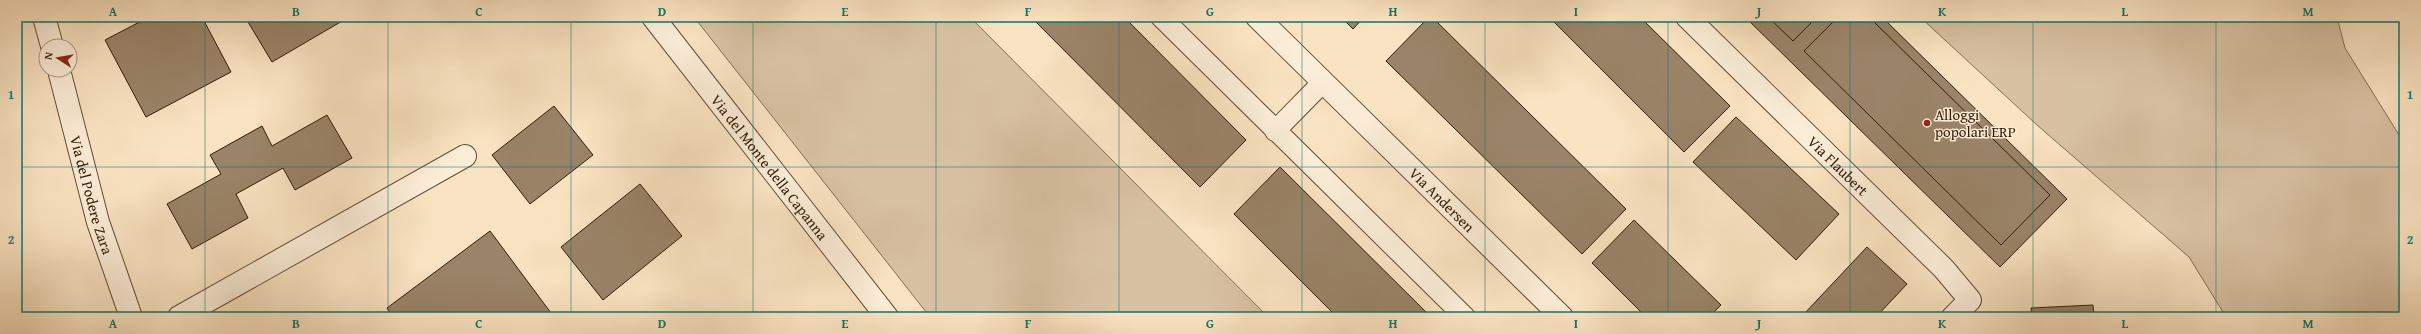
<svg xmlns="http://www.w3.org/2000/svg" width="2421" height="334" font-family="'Gentium Book Plus',serif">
<rect width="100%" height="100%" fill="#fae3c2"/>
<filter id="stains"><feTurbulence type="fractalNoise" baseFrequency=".005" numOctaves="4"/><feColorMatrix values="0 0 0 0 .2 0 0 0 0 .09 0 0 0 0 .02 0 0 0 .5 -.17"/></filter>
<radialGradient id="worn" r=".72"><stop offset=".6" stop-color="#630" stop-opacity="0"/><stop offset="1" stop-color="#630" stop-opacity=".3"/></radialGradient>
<!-- green -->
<path fill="#d8c1a2" stroke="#856e54" d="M694,17H970L1268,317H930Z
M1920,17H2337L2345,48L2404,143V317H2226L2189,257L2037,125Z"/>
<!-- building -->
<path fill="#9a8368" stroke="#321a06" d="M149,17H202L231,72L146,117L105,40Z
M245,17H349L272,62Z
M1031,17H1124L1246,140L1200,187Z
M1341,17H1364L1353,29Z
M1429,17H1432L1626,209L1582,254L1386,61Z
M1549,17H1640L1730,106L1684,152Z
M1745,17H1882L2067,199L2000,267Z
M1768,17H1817L1793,41Z
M1838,17H1869L2050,195L2001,245L1804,51Z
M554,106L593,155L530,204L492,155Z
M327,115L352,158L295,190L283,168L236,194L248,218L192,249L167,204L221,174L210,155L262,126L272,146Z
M1736,117L1839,214L1796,260L1693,162Z
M1280,167L1431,317H1337L1234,214Z
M640,184L682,236L603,300L561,247Z
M1634,220L1721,305L1709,317H1646L1592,263Z
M490,231L554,317H393L387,308Z
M1867,247L1907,284L1876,317H1807L1804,314Z
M2093,305L2094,317H2032L2031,308Z"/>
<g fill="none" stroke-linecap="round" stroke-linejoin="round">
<!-- service casing -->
<g stroke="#644c35" stroke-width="22">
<path id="service" d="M1161,17L1465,317
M1275,131L1323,82"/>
</g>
<!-- minor casing -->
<g stroke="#644c35" stroke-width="24">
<g id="minor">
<path d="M44,17L52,46"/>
<path id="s1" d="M653,17L887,317"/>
<path id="s2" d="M1687,17L1944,269L1970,300L1953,317"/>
<path id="s3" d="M59,70L98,222L131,317"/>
<path d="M179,317L465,156"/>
</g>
</g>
<!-- tertiary casing -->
<g stroke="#644c35" stroke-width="24">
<g id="tertiary">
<path id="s4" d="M1257,17L1562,317"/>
</g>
</g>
<!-- service -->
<use href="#service" stroke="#fcedd7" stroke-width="20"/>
<!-- minor -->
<use href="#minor" stroke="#fcedd7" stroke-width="22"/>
<!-- tertiary -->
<use href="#tertiary" stroke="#fcedd7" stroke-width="22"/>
</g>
<!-- grid -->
<path fill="none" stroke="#0f766e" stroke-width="1" stroke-opacity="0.55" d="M205,17V317M388,17V317M571,17V317M753,17V317M936,17V317M1119,17V317M1302,17V317M1485,17V317M1668,17V317M1850,17V317M2033,17V317M2216,17V317M17,167H2404"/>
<!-- markers -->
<circle fill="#8f2418" stroke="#fcedd7" stroke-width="1.5" cx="1927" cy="123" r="4"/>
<g text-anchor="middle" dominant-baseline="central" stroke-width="3" stroke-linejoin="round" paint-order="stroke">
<!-- poi labels -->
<g font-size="15" fill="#321a06" stroke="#fcedd7" text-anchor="start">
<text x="1935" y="114">Alloggi<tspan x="1935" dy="17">popolari ERP</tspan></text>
</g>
<!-- street labels -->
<g font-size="15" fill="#321a06" stroke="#fcedd7">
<text stroke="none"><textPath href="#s2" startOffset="212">Via Flaubert</textPath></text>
<text stroke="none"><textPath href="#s1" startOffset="190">Via del Monte della Capanna</textPath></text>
<text stroke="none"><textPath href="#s3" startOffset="129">Via del Podere Zara</textPath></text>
<text stroke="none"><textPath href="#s4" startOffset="260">Via Andersen</textPath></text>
</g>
</g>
<!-- margin -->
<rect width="2421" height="334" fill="none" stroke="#fae3c2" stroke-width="44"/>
<!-- north arrow -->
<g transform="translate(58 58) rotate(282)"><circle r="19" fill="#fcedd7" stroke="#ab9983"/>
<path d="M0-3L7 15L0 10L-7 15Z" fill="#8f2418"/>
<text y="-6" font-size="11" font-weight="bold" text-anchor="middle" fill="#321a06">N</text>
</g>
<rect x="22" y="22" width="2377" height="290" fill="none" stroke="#0f766e" stroke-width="1.5"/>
<g font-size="13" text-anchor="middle" font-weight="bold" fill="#0f766e">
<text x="113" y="16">A</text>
<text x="296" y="16">B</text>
<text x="479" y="16">C</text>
<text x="662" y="16">D</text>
<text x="845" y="16">E</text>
<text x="1028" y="16">F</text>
<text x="1210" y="16">G</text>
<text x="1393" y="16">H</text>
<text x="1576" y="16">I</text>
<text x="1759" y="16">J</text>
<text x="1942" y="16">K</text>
<text x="2125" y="16">L</text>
<text x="2308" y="16">M</text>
<text x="11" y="99">1</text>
<text x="2410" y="99">1</text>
<text x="11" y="244">2</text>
<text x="2410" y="244">2</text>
<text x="113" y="328">A</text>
<text x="296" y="328">B</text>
<text x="479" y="328">C</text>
<text x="662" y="328">D</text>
<text x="845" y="328">E</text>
<text x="1028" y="328">F</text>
<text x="1210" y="328">G</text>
<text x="1393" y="328">H</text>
<text x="1576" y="328">I</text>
<text x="1759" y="328">J</text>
<text x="1942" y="328">K</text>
<text x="2125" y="328">L</text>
<text x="2308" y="328">M</text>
</g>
<rect width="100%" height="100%" filter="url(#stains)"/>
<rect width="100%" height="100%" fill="url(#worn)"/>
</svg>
